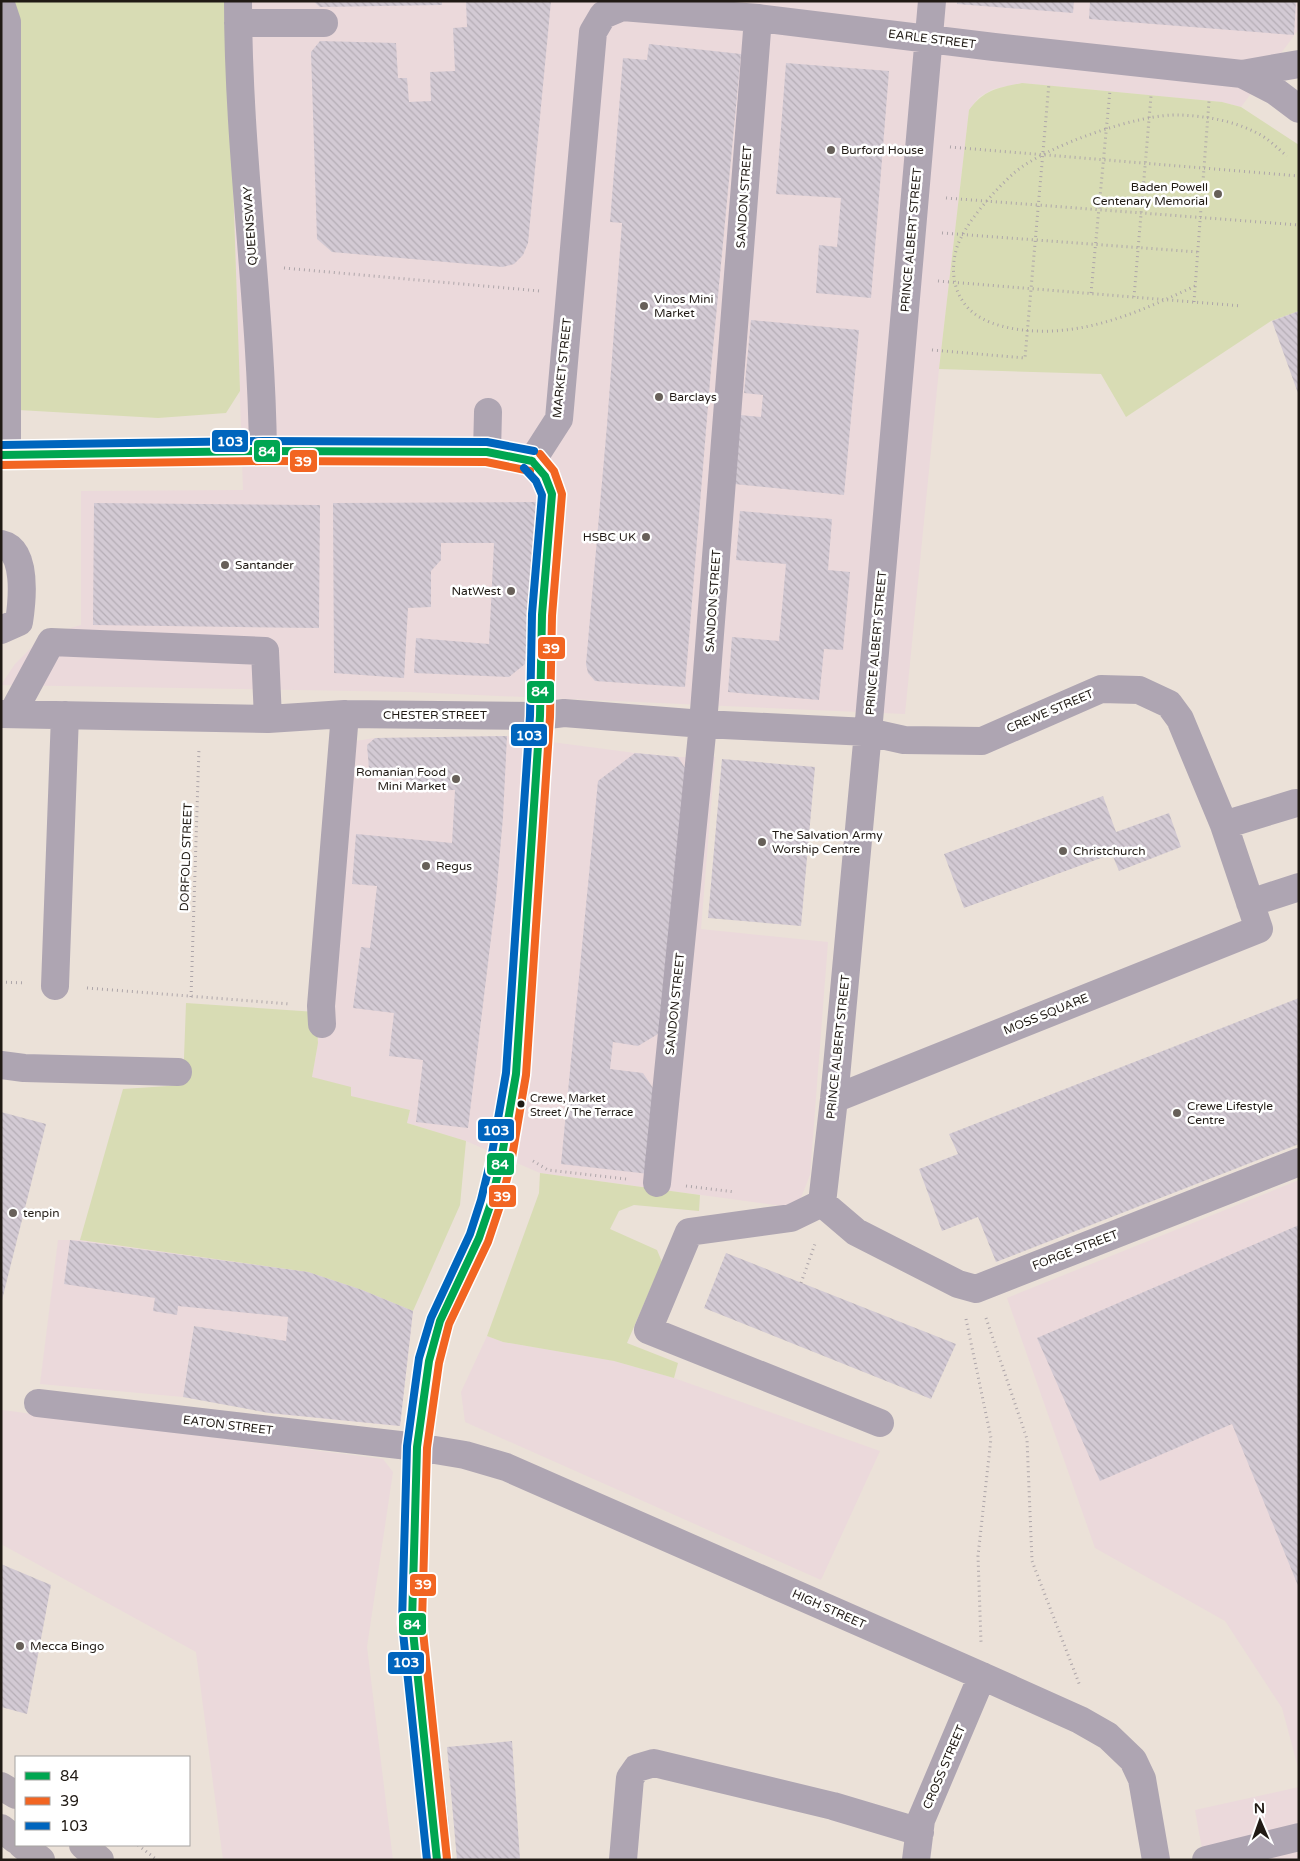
<svg xmlns="http://www.w3.org/2000/svg" width="1300" height="1861" font-family="'Varela Round',sans-serif">
<defs>
<pattern id="building-back-hatch" width="6" height="6" patternUnits="userSpaceOnUse" patternTransform="scale(1.25)"><rect width="6" height="6" fill="#d3cad4"/><path d="M-1 5l2 2M0 0l6 6M5-1l2 2" fill="none" stroke="#b5adb5"/></pattern>
</defs>
<rect width="100%" height="100%" fill="#ebe1d8"/>
<!-- commercial -->
<path fill="#ebd9db" d="M227,1H1299V29L1241,107L1222,102L1022,83L993,89L979,97L969,110L939,369L905,714L410,692L1,685L15,664L43,636L81,625V491L243,490Z
M507,736L635,753L678,757H715L701,929L828,942L810,1175L797,1208L540,1173L466,1141L407,1123L410,1110L350,1096L312,1077L318,1043L316,1012L329,745L375,738Z
M1299,1180V1771L1282,1708L1225,1621L1095,1548L1007,1298Z
M58,1240H80L308,1272L362,1290L413,1311L400,1426L269,1413L280,1340L194,1326L183,1397L40,1384Z
M487,1336L503,1342L614,1361L674,1378L880,1451L821,1580L465,1422L461,1392Z
M2,1410L383,1459L393,1472L367,1647L393,1860H223L196,1652L1,1544Z
M1299,1787V1860H1204L1195,1810Z"/>
<!-- green -->
<path fill="#d8dcb4" d="M1,1H227L240,391L226,413L158,418L1,409Z
M1022,83L1222,102L1241,107L1299,145V311L1271,321L1126,417L1101,374L939,369L969,110C985,89 998,88 1022,83Z
M186,1003L316,1012L318,1043L312,1077L351,1087V1096L410,1110L407,1123L466,1141L460,1205L413,1311L362,1290L308,1272L80,1240L123,1089L183,1085Z
M540,1173L700,1195L699,1211L634,1205L619,1211L610,1229L657,1250L662,1262L627,1343L678,1363L674,1378L614,1361L503,1342L487,1336L539,1193Z"/>
<!-- building -->
<path fill="url(#building-back-hatch)" d="M313,1H442V5L320,7Z
M466,1H551L528,243L523,255L514,264L503,267L332,252L317,239L311,52L320,41L396,43L398,78H407L409,102L431,101L430,72L455,71L453,28L467,27Z
M957,1H1074L1073,13L957,4Z
M1090,1H1296L1294,35L1089,19Z
M649,44L741,54L711,369L685,687L595,681L588,673L586,664L607,425L622,223L610,222L623,58L647,60Z
M786,63L889,71L871,298L816,293L819,245L837,247L841,198L776,194Z
M1299,311V396L1272,321Z
M751,320L859,330L844,495L734,484L740,415L761,417L763,395L744,393Z
M536,502L525,664L509,677L414,673L416,638L489,644L494,543H441V560L431,571V607L408,608L404,678L334,673L333,503Z
M94,503L320,505L319,628L93,625Z
M740,511L832,519L828,570L850,572L843,650L824,649L819,700L728,692L732,637L779,641L786,564L736,560Z
M507,736L503,817L496,897L468,1128L416,1122L423,1060L389,1056L394,1013L353,1008L361,947L370,948L377,886L352,884L356,834L452,843L455,790L406,791L405,768L369,769L367,745L375,738Z
M635,753L678,757L689,774L663,1031L638,1046L613,1042L610,1069L643,1073L657,1094L649,1174L561,1164L598,781Z
M722,759L815,767L801,926L708,918Z
M1103,796L1116,832L1169,813L1181,847L1119,871L1112,854L964,908L944,854Z
M1299,998V1144L996,1262L978,1217L942,1231L919,1169L958,1154L949,1134Z
M1,1112L46,1124L2,1300L1,1299Z
M1299,1225V1588L1232,1424L1100,1481L1037,1338Z
M70,1240L308,1272L362,1290L413,1311L400,1426L269,1413L183,1397L194,1326L286,1341L288,1317L178,1306L177,1315L153,1311L155,1298L64,1284Z
M726,1253L956,1344L931,1399L704,1308Z
M1,1564L51,1585L27,1714L1,1707Z
M512,1741L520,1860H457L447,1747Z"/>
<g fill="none" stroke-linecap="round" stroke-linejoin="round">
<!-- path -->
<path stroke="#ada5a9" stroke-width="3" stroke-dasharray="1 4" stroke-linecap="butt" d="M950,147L1299,176
M946,198L1299,225
M942,233L1198,252
M284,268L540,291
M938,281L1242,306
M1195,286C1137,313 1080,339 1015,329C998,326 982,321 970,310C953,293 950,270 957,247C965,223 995,190 1014,173C1045,146 1140,113 1180,115C1206,116 1234,121 1257,133C1268,138 1278,149 1287,156
M1091,293L1110,90
M1134,297L1151,96
M1194,302L1209,101
M932,350L1025,358L1049,83
M1,982L26,983
M87,988L290,1004
M191,997L199,748
M533,1161L548,1170L626,1179
M686,1186L735,1192
M801,1283L816,1241
M986,1318L1027,1439L1032,1561L1080,1686
M966,1319L991,1438L978,1556L981,1642
M138,1845L157,1860"/>
<!-- minor -->
<path stroke="#aea5b2" stroke-width="28" d="M238,1C238,152 261,301 263,451
M932,1L868,732L834,1099L822,1203L856,1232L958,1284L976,1289L1299,1162
M1,4L7,22V455
M238,23H324
M1242,74L1275,91L1299,109
M487,452L488,412
M1,455L263,451L487,452L532,461
M532,461L559,419L593,32L603,15L622,7L758,18L994,47L1242,74L1299,64
M1,544C28,550 22,602 19,622L1,630
M1,714L268,719L345,714L540,716L564,713L703,724L868,732L904,740L982,741L1101,689L1139,690L1169,704L1180,719L1224,825L1259,929L834,1099
M12,714L51,642L265,651L268,719
M1224,825L1296,803
M1250,903L1299,887
M55,986L65,715
M322,1024L321,1006L345,714
M1,1065L24,1068L178,1072
M657,1183L703,724L758,18
M822,1203L791,1218L689,1232L648,1330L880,1423
M38,1403L417,1447L465,1455L506,1467L982,1676L1080,1720L1108,1736L1133,1760L1142,1779L1156,1860
M437,1860L435,1825L412,1622L417,1447L429,1361L440,1321L479,1238L491,1203L501,1161L516,1074L540,716L542,615L552,494L545,476L532,461
M623,1860L630,1778L637,1768L654,1763L833,1806L920,1832
M916,1860L921,1820L982,1676
M1206,1860L1299,1837"/>
<!-- major -->
<path stroke="#b0a6af" stroke-width="28" d="M1,1786L16,1795
M1,1828L16,1840
M22,1845L41,1860
M83,1845L100,1860"/>
<!-- bus-1 casing -->
<g stroke="#fff" stroke-width="11">
<path id="bus-1" d="M1,455L263,451L487,452L532,461
M437,1860L412,1622L417,1447L429,1361L440,1321L479,1238L491,1203L501,1161L516,1074L540,716L542,615L552,494L545,476L532,461"/>
</g>
<!-- bus-2 casing -->
<g stroke="#fff" stroke-width="11">
<path id="bus-2" d="M1,465L263,461L486,462L530,471
M447,1859L422,1622L427,1448L439,1363L449,1324L488,1242L500,1206L511,1163L526,1075L550,717L552,616L562,494L554,471L540,454"/>
</g>
<!-- bus-3 casing -->
<g stroke="#fff" stroke-width="11">
<path id="bus-3" d="M1,445L263,441L487,442L534,451
M427,1860L402,1623L407,1446L419,1358L431,1318L470,1234L481,1200L491,1159L506,1073L530,716L532,614L542,495L536,481L524,468"/>
</g>
<!-- bus-1 -->
<use href="#bus-1" stroke="#00a651" stroke-width="8"/>
<!-- bus-2 -->
<use href="#bus-2" stroke="#f26522" stroke-width="8"/>
<!-- bus-3 -->
<use href="#bus-3" stroke="#0065bd" stroke-width="8"/>
</g>
<!-- markers -->
<g fill="#676059" stroke="#fff" stroke-width="2">
<circle cx="831" cy="150" r="5"/>
<circle cx="1218" cy="194" r="5"/>
<circle cx="644" cy="306" r="5"/>
<circle cx="659" cy="397" r="5"/>
<circle cx="646" cy="537" r="5"/>
<circle cx="225" cy="565" r="5"/>
<circle cx="511" cy="591" r="5"/>
<circle cx="456" cy="779" r="5"/>
<circle cx="762" cy="842" r="5"/>
<circle cx="1063" cy="851" r="5"/>
<circle cx="426" cy="866" r="5"/>
<circle cx="1177" cy="1113" r="5"/>
<circle cx="13" cy="1213" r="5"/>
<circle cx="20" cy="1646" r="5"/>
</g>
<circle fill="#201a14" stroke="#fff" stroke-width="2" cx="521" cy="1104" r="4.5"/>
<g text-anchor="middle" dominant-baseline="central" stroke-width="5" stroke-linejoin="round" paint-order="stroke">
<!-- bus labels -->
<g font-size="11" fill="#201a14" stroke="#fff" text-anchor="start">
<text x="530" y="1098">Crewe, Market<tspan x="530" dy="14">Street / The Terrace</tspan></text>
</g>
<!-- street labels -->
<g font-size="12" fill="#201a14" stroke="#fff">
<text transform="translate(932 39) rotate(7)">EARLE STREET</text>
<text transform="translate(744 197) rotate(-86)">SANDON STREET</text>
<text transform="translate(250 226) rotate(-94)">QUEENSWAY</text>
<text transform="translate(911 240) rotate(-85)">PRINCE ALBERT STREET</text>
<text transform="translate(562 368) rotate(-84)">MARKET STREET</text>
<text transform="translate(713 601) rotate(-86)">SANDON STREET</text>
<text transform="translate(876 643) rotate(-85)">PRINCE ALBERT STREET</text>
<text transform="translate(1050 711) rotate(-23)">CREWE STREET</text>
<text x="435" y="715">CHESTER STREET</text>
<text transform="translate(186 857) rotate(-88)">DORFOLD STREET</text>
<text transform="translate(675 1004) rotate(-84)">SANDON STREET</text>
<text transform="translate(1046 1014) rotate(-22)">MOSS SQUARE</text>
<text transform="translate(838 1047) rotate(-84)">PRINCE ALBERT STREET</text>
<text transform="translate(1075 1250) rotate(-21)">FORGE STREET</text>
<text transform="translate(228 1425) rotate(7)">EATON STREET</text>
<text transform="translate(829 1609) rotate(24)">HIGH STREET</text>
<text transform="translate(944 1767) rotate(-67)">CROSS STREET</text>
</g>
<!-- poi labels -->
<g font-size="12" fill="#201a14" stroke="#fff" text-anchor="start">
<text x="841" y="150">Burford House</text>
<text x="1208" y="187" text-anchor="end">Baden Powell<tspan x="1208" dy="14">Centenary Memorial</tspan></text>
<text x="654" y="299">Vinos Mini<tspan x="654" dy="14">Market</tspan></text>
<text x="669" y="397">Barclays</text>
<text x="636" y="537" text-anchor="end">HSBC UK</text>
<text x="235" y="565">Santander</text>
<text x="501" y="591" text-anchor="end">NatWest</text>
<text x="446" y="772" text-anchor="end">Romanian Food<tspan x="446" dy="14">Mini Market</tspan></text>
<text x="772" y="835">The Salvation Army<tspan x="772" dy="14">Worship Centre</tspan></text>
<text x="1073" y="851">Christchurch</text>
<text x="436" y="866">Regus</text>
<text x="1187" y="1106">Crewe Lifestyle<tspan x="1187" dy="14">Centre</tspan></text>
<text x="23" y="1213">tenpin</text>
<text x="30" y="1646">Mecca Bingo</text>
</g>
</g>
<g stroke="#fff" stroke-width="2">
<rect x="211" y="429" width="38" height="24" rx="5" fill="#0065bd"/>
<rect x="253" y="439" width="28" height="24" rx="5" fill="#00a651"/>
<rect x="289" y="449" width="29" height="24" rx="5" fill="#f26522"/>
<rect x="537" y="636" width="29" height="24" rx="5" fill="#f26522"/>
<rect x="526" y="680" width="29" height="24" rx="5" fill="#00a651"/>
<rect x="510" y="723" width="38" height="24" rx="5" fill="#0065bd"/>
<rect x="477" y="1118" width="38" height="24" rx="5" fill="#0065bd"/>
<rect x="486" y="1152" width="29" height="24" rx="5" fill="#00a651"/>
<rect x="488" y="1184" width="29" height="24" rx="5" fill="#f26522"/>
<rect x="409" y="1573" width="28" height="24" rx="5" fill="#f26522"/>
<rect x="398" y="1612" width="29" height="24" rx="5" fill="#00a651"/>
<rect x="387" y="1651" width="38" height="24" rx="5" fill="#0065bd"/>
</g>
<g font-size="14" text-anchor="middle" font-weight="bold" fill="#fff">
<text x="230" y="446">103</text>
<text x="267" y="456">84</text>
<text x="303" y="466">39</text>
<text x="551" y="653">39</text>
<text x="540" y="696">84</text>
<text x="529" y="740">103</text>
<text x="496" y="1135">103</text>
<text x="500" y="1169">84</text>
<text x="502" y="1201">39</text>
<text x="423" y="1589">39</text>
<text x="412" y="1629">84</text>
<text x="406" y="1667">103</text>
</g>
<!-- border -->
<rect width="1300" height="1861" fill="none" stroke="#201a14" stroke-width="5"/>
<!-- legend -->
<rect x="15" y="1756" width="175" height="90" fill="#ffffff" stroke="#a6a3a1"/>
<rect x="25" y="1772" width="25" height="8" fill="#00a651" stroke="#a6a3a1"/>
<text x="60" y="1781" font-size="15" fill="#201a14">84</text>
<rect x="25" y="1797" width="25" height="8" fill="#f26522" stroke="#a6a3a1"/>
<text x="60" y="1806" font-size="15" fill="#201a14">39</text>
<rect x="25" y="1822" width="25" height="8" fill="#0065bd" stroke="#a6a3a1"/>
<text x="60" y="1831" font-size="15" fill="#201a14">103</text>
<!-- north arrow -->
<g transform="translate(1260 1821) rotate(358)" stroke="#ffffff" stroke-width="4" paint-order="stroke">
<path d="M0-4L9 19L0 12L-9 19Z" fill="#201a14"/>
<text y="-8" font-size="14" font-weight="bold" text-anchor="middle" fill="#201a14">N</text>
</g>
</svg>
